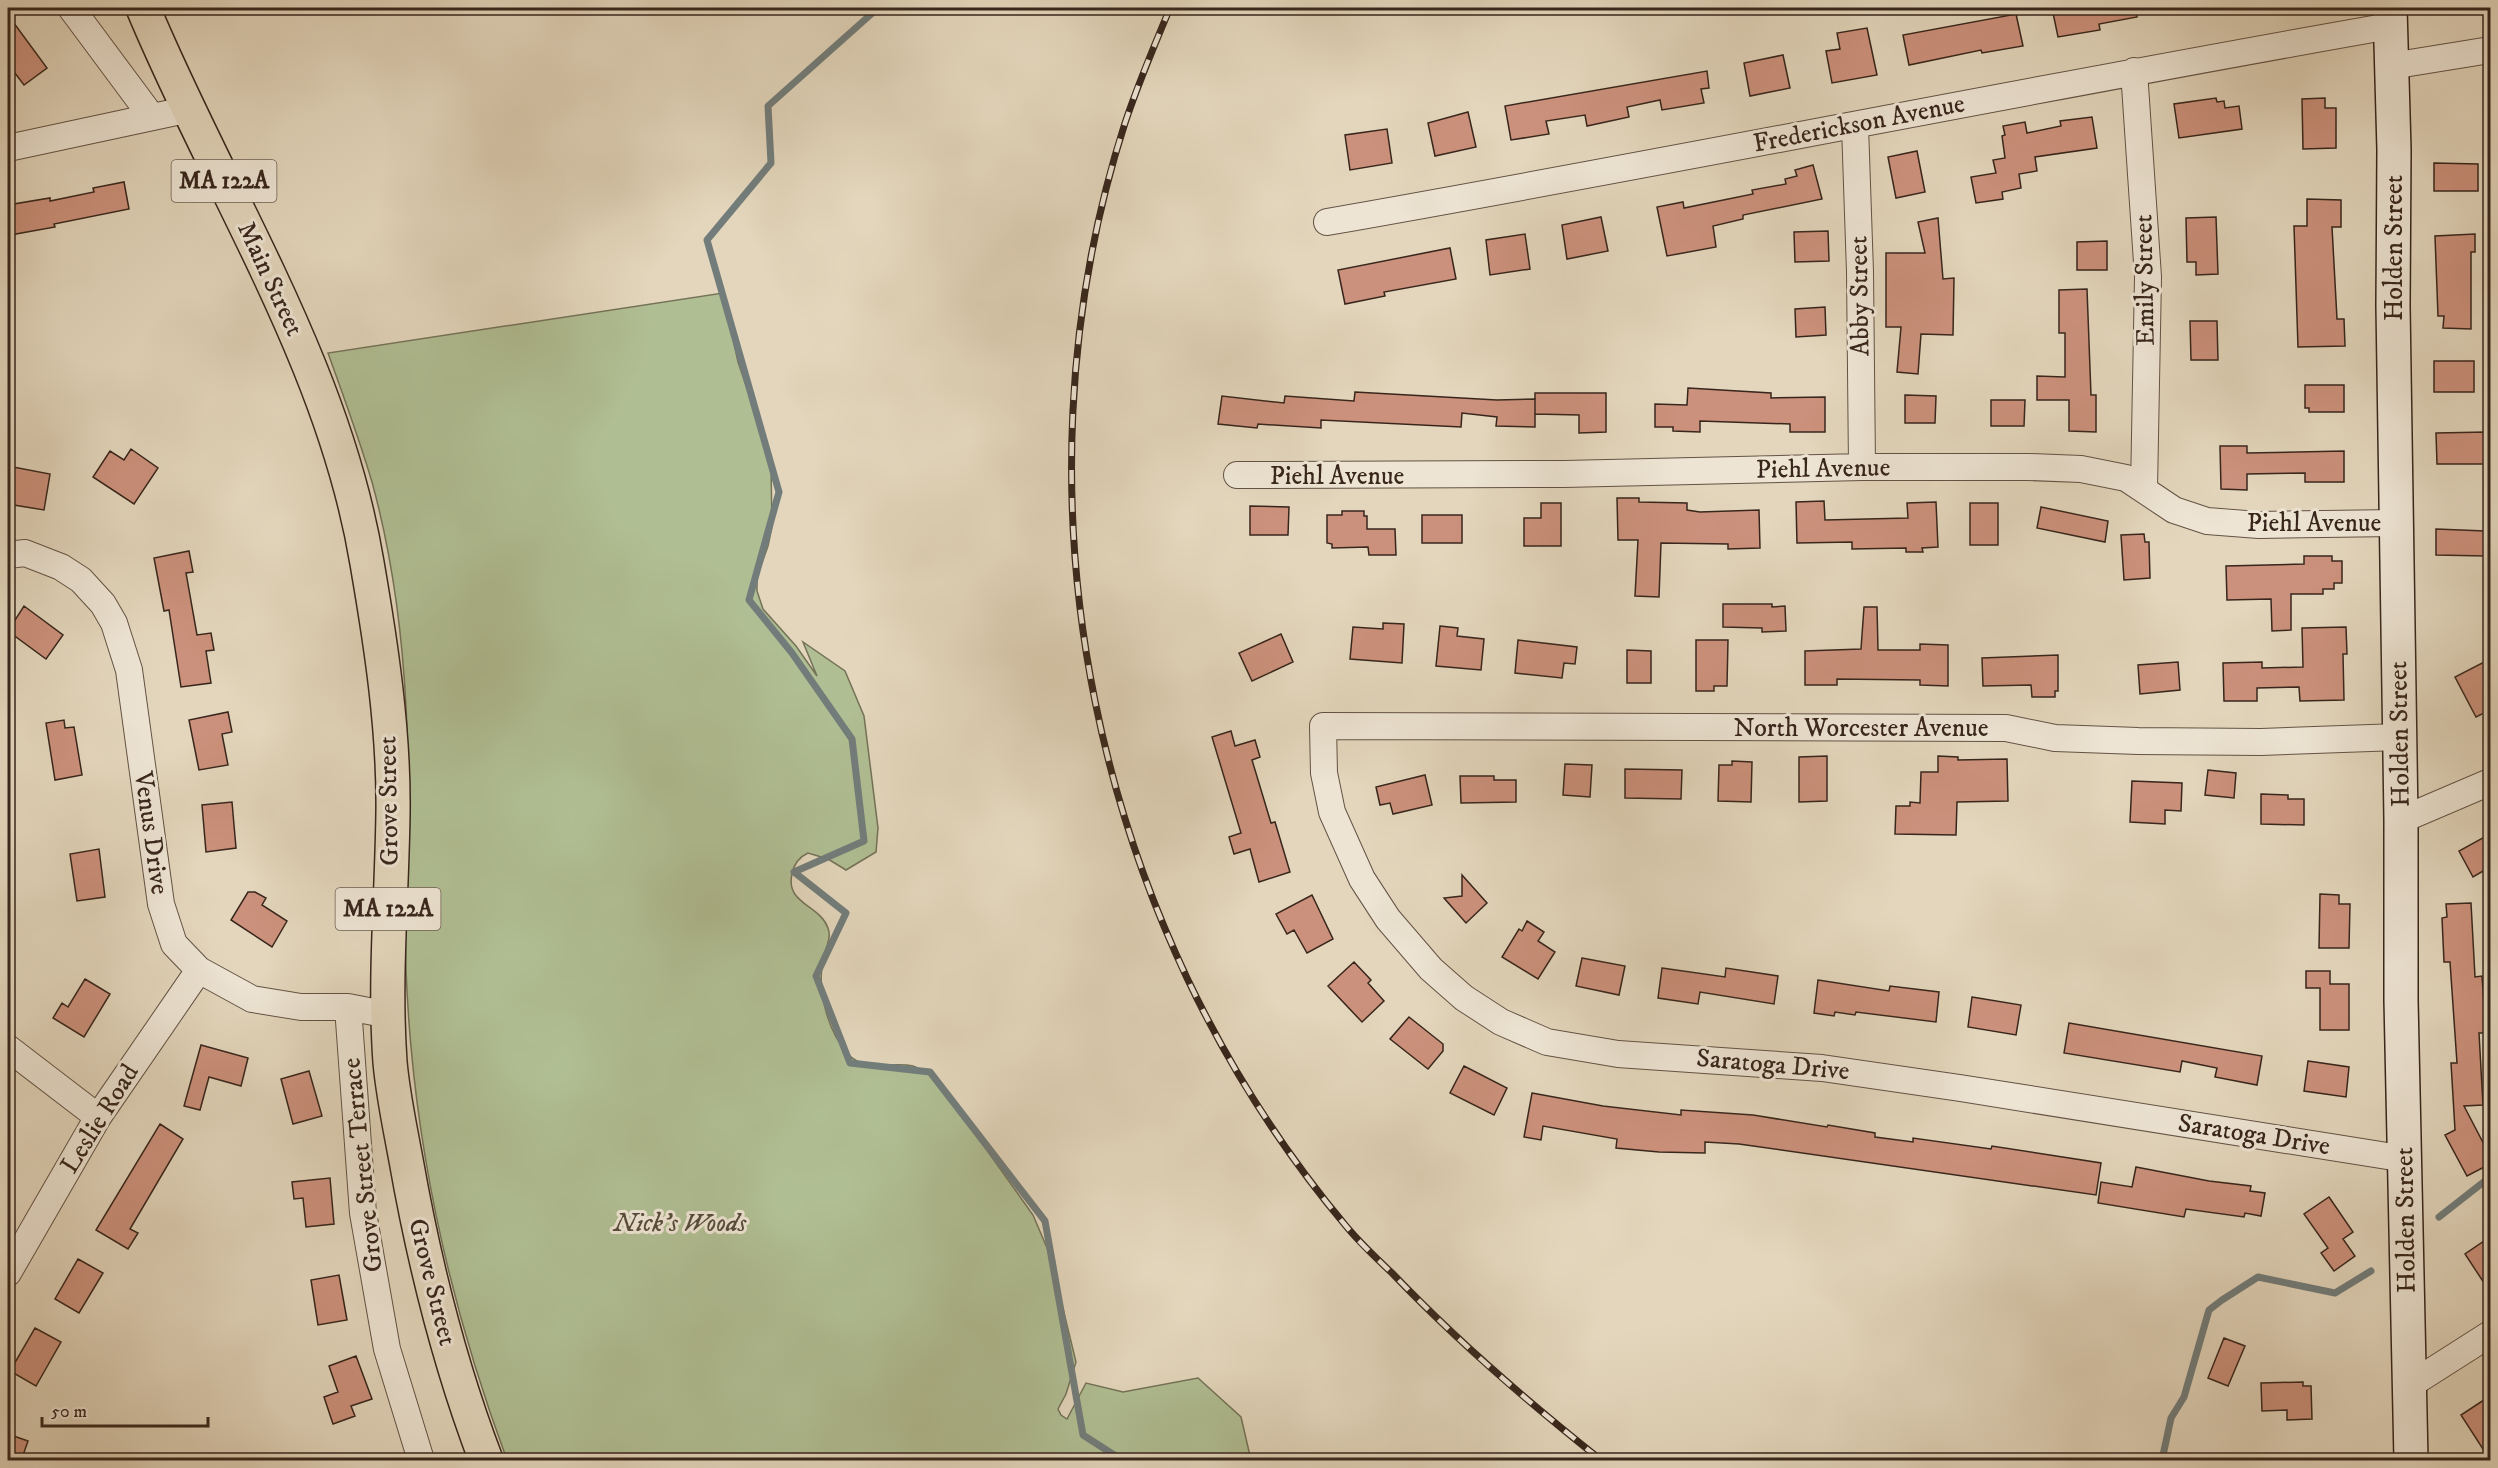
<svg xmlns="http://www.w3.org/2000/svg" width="2498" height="1468" font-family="'IM FELL DW Pica',serif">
<rect width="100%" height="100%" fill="#e3d6bc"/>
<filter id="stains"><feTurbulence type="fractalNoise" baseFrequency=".00333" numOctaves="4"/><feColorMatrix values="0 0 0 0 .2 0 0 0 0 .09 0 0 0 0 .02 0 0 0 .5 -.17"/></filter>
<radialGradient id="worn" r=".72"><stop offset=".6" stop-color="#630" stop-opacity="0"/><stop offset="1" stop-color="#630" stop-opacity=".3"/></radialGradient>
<!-- green -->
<path fill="#b0be93" stroke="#747258" stroke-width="1.5" d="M723,293L738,362L765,441L771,466L772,527L768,546L757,577V591L763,609L796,646L817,676L803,642L845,671L864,716L878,828L876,852L846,870L828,859L808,853C799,857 794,864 792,874C785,904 820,905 828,928C832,939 825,948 823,959C817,989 827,1031 848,1054C865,1073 892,1061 913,1066C922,1069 929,1075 937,1080L1033,1215L1050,1255L1076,1362L1066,1394L1058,1409L1061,1415L1067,1419L1086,1383L1123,1392L1198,1378L1241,1417L1251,1460H507C457,1325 424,1191 411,1047C407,1003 405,960 405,916C405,846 410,776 406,706C402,630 392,555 372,482C359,438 343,395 328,353Z"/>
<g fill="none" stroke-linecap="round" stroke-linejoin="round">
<!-- stream -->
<path stroke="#727d7b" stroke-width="7" d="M878,8L768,106L771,163L707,240L779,492L749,600L792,653L852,739L864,841L794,872L846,913L816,976L850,1063L930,1072L1045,1221L1083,1435L1122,1460
M2439,1217L2490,1177
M2162,1460L2171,1418L2184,1397L2209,1310L2222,1300L2258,1277L2335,1293L2371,1271"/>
</g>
<!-- building -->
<path fill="#cc917c" stroke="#38261c" stroke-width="1.5" d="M2052,8H2136L2137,17L2099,24L2100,30L2058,37Z
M2016,14L2023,46L1982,53L1981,50L1909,65L1903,35Z
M8,15L47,68L24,85L8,64Z
M1867,28L1877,75L1832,83L1826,51L1840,49L1837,33Z
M1783,55L1790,88L1750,96L1744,63Z
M1707,71L1709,88L1701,89L1704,103L1662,110L1660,100L1627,107L1629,117L1587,126L1585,115L1546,121L1549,134L1511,140L1505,106Z
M2216,98L2217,102L2224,101L2225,108L2239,106L2242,129L2179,138L2174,104Z
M2325,98V108H2336V148L2303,149L2302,99Z
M1468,112L1476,147L1435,156L1428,123Z
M2092,117L2097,148L2035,157L2037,171L2019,174L2021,188L2002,192L2003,199L1976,203L1971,177L1996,173L1993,160L2005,158L2002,136L2005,135L2003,126L2025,122L2027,133L2061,126L2060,121Z
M1387,129L1392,163L1350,170L1345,135Z
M1917,151L1925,192L1896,198L1888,157Z
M2434,163L2478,164V191H2434Z
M1813,165L1822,199L1743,215V219L1713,226L1716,247L1667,256L1657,207L1683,202L1684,208L1753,194L1752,190L1786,184L1785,179L1797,176L1795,170Z
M124,182L129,209L54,224L55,227L10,235L8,205L50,198V201L94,192L93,188Z
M2307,199L2341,200V227H2332L2337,319H2344L2345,346L2298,347L2294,226H2307Z
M1601,217L1608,251L1567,259L1562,225Z
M2216,217L2218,274L2196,275V262H2187L2186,218Z
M1938,218L1943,279L1954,278L1953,335L1921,334L1918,374L1897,372L1901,327H1886V253H1925L1918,222Z
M1828,231L1829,261L1795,262L1794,232Z
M1525,234L1530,269L1490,275L1486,240Z
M2475,234V252H2471V329L2443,328L2444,316H2438L2435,236Z
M2107,241V270H2077V242Z
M1450,248L1456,279L1384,292L1385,296L1345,304L1338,270Z
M2087,289L2091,395H2096V432L2069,431V400H2037V376L2065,377V333H2059V290Z
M1825,307L1826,335L1796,337L1795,309Z
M2190,321H2217L2218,360H2191Z
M2434,361H2474V392H2434Z
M2305,385H2344V412H2309V408H2305Z
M1688,388L1771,393V398L1825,397V432H1790V424L1700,421V432L1673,431V427H1655V404L1687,405Z
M1355,392L1497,400L1535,399V427L1496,426L1497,417L1462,413L1461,427L1321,420V428L1258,424L1257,428L1218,424L1222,396L1284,403L1285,396L1354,401Z
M1535,393H1606V432L1579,433V415L1535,414Z
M1905,395L1936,396L1935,423H1905Z
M1991,400H2025L2024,426H1991Z
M2486,432V464H2437L2436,433Z
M2220,446H2247V453L2344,451V482H2305V473L2247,474V490L2221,489Z
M131,449L158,468L134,504L93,477L110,451L124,460Z
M8,466L50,474L44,510L8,504Z
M1617,498H1639V502L1687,503V510L1700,512L1759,510L1760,548L1728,549V544L1661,543L1659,597L1635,596L1638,540H1618Z
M1824,501L1825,520L1908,518L1907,503L1936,502L1938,547L1922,548L1923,552H1906V548L1852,549V542L1797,543L1796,502Z
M1541,503H1561V546H1524V518H1541Z
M1970,503H1998V545H1970Z
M1250,506L1289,507L1288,535H1250Z
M2041,507L2108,521L2105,542L2037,528Z
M1342,511H1364V516H1367V529H1395L1396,555H1369L1368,547L1332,548V544L1327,543V515H1342Z
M1422,515H1462V543H1422Z
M2436,529L2485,531V556L2436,555Z
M2144,534L2145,542H2149L2150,578L2124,580L2121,535Z
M189,551L193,572L186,573L197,635L211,633L214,650L206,651L211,683L181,687L169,610L164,611L154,558Z
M2304,556H2332V561H2342V583H2334V589H2323V594H2291V630L2272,631L2271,599L2227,600L2226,566L2304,564Z
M1723,604H1772V607L1785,606L1786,631L1762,632V628L1723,627Z
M24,606L63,635L46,659L8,631Z
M1864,607H1877L1878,650H1920V644L1948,645V686L1920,685V680L1837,679V685H1805V651L1861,649Z
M1383,623L1404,624L1402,663L1350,659L1353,627L1383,629Z
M1440,626L1458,628L1457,636L1484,639L1481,670L1436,666Z
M2346,627L2347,654H2343L2344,700L2300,701L2299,687L2257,688V701H2224L2223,663L2262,662V668L2303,667L2302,628Z
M1281,634L1293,662L1252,681L1239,653Z
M1518,640L1577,647L1575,664L1564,663L1562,678L1515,673Z
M1696,640H1728L1727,686H1714V691H1696Z
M1627,650L1651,651V683H1627Z
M2058,655V691H2055V697H2032L2031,685L1983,686L1982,658Z
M2490,659V710L2476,717L2455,677Z
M2178,662L2180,690L2140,694L2138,665Z
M228,712L232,732L222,734L228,765L199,770L189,720Z
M64,720L65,728L74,727L82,775L55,780L46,723Z
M1231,731L1235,746L1255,740L1260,757L1252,760L1271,823L1275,822L1290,872L1259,882L1250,849L1234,854L1229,837L1241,833L1212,737Z
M1827,756V801L1799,802V757Z
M1938,756L1958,757V760L2007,759L2008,801L1957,802L1956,835L1895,834L1896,806H1910V802L1920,803L1921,772H1938Z
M1732,761L1752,762L1751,802L1718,801L1719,765H1732Z
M1565,764L1592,765L1590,797L1563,795Z
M1625,769L1682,770L1681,799L1625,798Z
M2208,770L2236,773L2234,798L2205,795Z
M1425,775L1432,805L1393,814L1390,803L1380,805L1376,787Z
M1460,776H1494V780H1516V802L1461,803Z
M2132,781L2182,783L2181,811L2165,810V824L2130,822Z
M2261,794L2288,795V799H2304V825L2261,824Z
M232,802L236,848L206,852L202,805Z
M2490,834V867L2473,877L2459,851Z
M99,849L105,897L77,901L70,854Z
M1462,875L1487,903L1466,923L1444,898L1462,896Z
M248,892H255L266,898L262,905L287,921L272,947L231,920Z
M2320,894L2339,895V904H2350L2349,948H2319Z
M1312,895L1333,939L1307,953L1294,930L1287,934L1276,914Z
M2471,903L2475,977L2482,976L2486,1033H2479L2483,1105L2464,1106L2490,1156V1164L2467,1176L2445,1135L2455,1130L2451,1063H2457L2450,962H2444L2442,918L2447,917L2446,904Z
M1527,921L1544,932L1538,941L1555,952L1538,979L1502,957L1519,929L1522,931Z
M1582,958L1625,966L1619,995L1576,986Z
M1354,962L1371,980L1368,983L1384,1001L1362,1022L1328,986Z
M1662,968L1725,977L1726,968L1778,976L1774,1004L1700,992L1698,1004L1658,998Z
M2306,971H2330V984H2349V1030H2320V988H2306Z
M85,979L110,994L84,1037L53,1018L62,1003L68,1007Z
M1818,980L1889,991L1890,986L1939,992L1936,1022L1856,1012L1855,1015L1835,1012L1834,1016L1814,1013Z
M1972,997L2021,1005L2016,1035L1968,1027Z
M1409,1017L1443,1044V1051L1428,1069L1390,1039Z
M2069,1023L2262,1056L2257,1085L2215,1077L2217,1068L2182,1061L2180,1072L2064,1053Z
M201,1045L248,1058L241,1086L209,1077L200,1110L184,1106Z
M2308,1061L2349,1067L2346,1097L2304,1091Z
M1464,1066L1507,1088L1494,1115L1450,1093Z
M309,1071L322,1116L293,1124L281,1079Z
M1532,1093L1603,1106L1681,1115V1110L1753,1115L1827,1127L1828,1125L1875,1133V1137L1913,1142V1138L1991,1149L1992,1146L2101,1163L2096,1195L1739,1144L1705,1142V1153L1659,1152L1616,1148L1617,1139L1543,1126L1541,1140L1524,1137Z
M160,1124L183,1139L130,1229L138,1233L128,1249L96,1230Z
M2136,1167L2209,1181L2251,1186L2250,1191L2265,1193L2261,1216L2245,1213L2244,1217L2186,1209L2184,1217L2098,1203L2101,1182L2132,1187Z
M330,1178L334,1224L306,1227L303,1198L294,1199L292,1182Z
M2329,1197L2353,1232L2343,1239L2355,1256L2334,1271L2321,1253L2328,1248L2304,1214Z
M2490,1237V1292L2465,1254Z
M78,1259L103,1273L79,1313L55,1299Z
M339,1275L347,1320L318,1325L311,1280Z
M35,1328L61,1342L36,1386L10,1371Z
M2224,1338L2245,1346L2228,1386L2208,1378Z
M356,1356L372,1399L351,1406L355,1416L333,1424L324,1397L338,1392L329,1366Z
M2303,1382V1386H2311L2312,1419L2287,1420V1410L2262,1411L2261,1383Z
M2490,1396V1460L2461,1415Z
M8,1434L28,1441L21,1461H8Z"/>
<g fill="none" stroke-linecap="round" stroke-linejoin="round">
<!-- street casing -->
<g stroke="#635244" stroke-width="28">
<path id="street" d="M71,8L152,117
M2391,66L2490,50
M2134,71L2148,277L2144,489
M1855,126L1860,272L1862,467
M8,148L190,109
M1327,222C1682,160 2035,88 2390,26
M1237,475L1564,474L1862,467H2029L2081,469L2126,478L2174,510L2207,521L2259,525L2396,523
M8,555L25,553L61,567L81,580L103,604L114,623L129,670L161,904L174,944L199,970L252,999L301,1007H348L389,1015
M2399,737L2261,742L2138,741L2055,738L2006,728L1323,726L1324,773L1332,812L1362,879L1388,919L1431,969L1464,998L1501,1022L1547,1042L1618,1054L1822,1068L1960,1088L2406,1159
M2401,820L2490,782
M348,1007L363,1213L387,1349L421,1460
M8,1048L98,1117
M8,1273L98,1117L199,970
M2410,1385L2490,1334"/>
</g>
<!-- secondary casing -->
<g stroke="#38261c" stroke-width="36">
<path id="secondary" d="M2390,8L2394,150L2393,306L2401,820V1000L2411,1460"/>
</g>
<!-- primary casing -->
<g stroke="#38261c" stroke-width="36">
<path id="primary" d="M143,8C219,191 334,363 367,563C381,644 394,729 393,812C392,895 384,979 390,1062C393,1096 400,1127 406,1160C424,1262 449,1363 486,1460"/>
</g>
<!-- street -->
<use href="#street" stroke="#ede4d3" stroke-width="26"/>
<!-- secondary -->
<use href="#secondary" stroke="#ede4d3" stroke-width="33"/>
<!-- primary -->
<use href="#primary" stroke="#e3d6bc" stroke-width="33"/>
<!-- rail casing -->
<g stroke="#38261c" stroke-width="7">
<path id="rail" d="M1170,8C1154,46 1138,84 1125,123C1004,498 1093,925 1346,1226C1360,1243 1376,1258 1392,1273C1457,1341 1528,1402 1601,1460"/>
</g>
<!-- rail -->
<use href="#rail" stroke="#ede4d3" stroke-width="4.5" stroke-dasharray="14" stroke-linecap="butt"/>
</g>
<g text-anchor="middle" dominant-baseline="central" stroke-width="6" stroke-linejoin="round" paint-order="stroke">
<!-- shield labels -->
<g fill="#ede4d3" stroke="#6e5f53" stroke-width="1.5">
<rect x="171.5" y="160" width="105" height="42" rx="4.5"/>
<rect x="335.5" y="888" width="105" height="42" rx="4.5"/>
</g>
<g font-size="24" font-weight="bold" fill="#38261c">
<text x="224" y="181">MA 122A</text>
<text x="388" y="909">MA 122A</text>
</g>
<!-- street labels -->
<g font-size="26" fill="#38261c" stroke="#ede4d3">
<text transform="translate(1859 124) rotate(-11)">Frederickson Avenue</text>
<text transform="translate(2394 248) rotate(-90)">Holden Street</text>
<text transform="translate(270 279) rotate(65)">Main Street</text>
<text transform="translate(2145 280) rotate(-91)">Emily Street</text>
<text transform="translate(1860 296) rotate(-91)">Abby Street</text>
<text transform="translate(1823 469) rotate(-1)">Piehl Avenue</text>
<text x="1337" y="476">Piehl Avenue</text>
<text x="2314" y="523">Piehl Avenue</text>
<text x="1861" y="728">North Worcester Avenue</text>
<text transform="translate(2400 734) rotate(-91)">Holden Street</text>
<text transform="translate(389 801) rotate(-91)">Grove Street</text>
<text transform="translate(151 833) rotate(82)">Venus Drive</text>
<text transform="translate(1773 1065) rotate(5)">Saratoga Drive</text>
<text transform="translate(100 1119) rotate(-58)">Leslie Road</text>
<text transform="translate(2254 1135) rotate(9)">Saratoga Drive</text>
<text transform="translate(363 1165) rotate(-96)">Grove Street Terrace</text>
<text transform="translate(2406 1220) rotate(-91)">Holden Street</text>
<text transform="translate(432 1282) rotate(76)">Grove Street</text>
</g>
<!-- park labels -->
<g font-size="26" font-style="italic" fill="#564c3a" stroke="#ede4d3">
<text x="680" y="1223">Nick's Woods</text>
</g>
</g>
<!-- margin -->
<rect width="2498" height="1468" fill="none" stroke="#e3d6bc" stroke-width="30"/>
<rect x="9" y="9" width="2480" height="1450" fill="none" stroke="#38261c" stroke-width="3"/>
<rect x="15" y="15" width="2468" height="1438" fill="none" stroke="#38261c" stroke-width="1.5"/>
<!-- scale -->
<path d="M42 1417v9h166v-9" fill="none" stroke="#38261c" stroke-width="3"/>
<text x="51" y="1417" font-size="18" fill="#38261c" stroke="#ede4d3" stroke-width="4.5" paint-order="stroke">50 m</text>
<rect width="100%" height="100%" filter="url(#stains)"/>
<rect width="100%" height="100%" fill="url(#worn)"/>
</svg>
